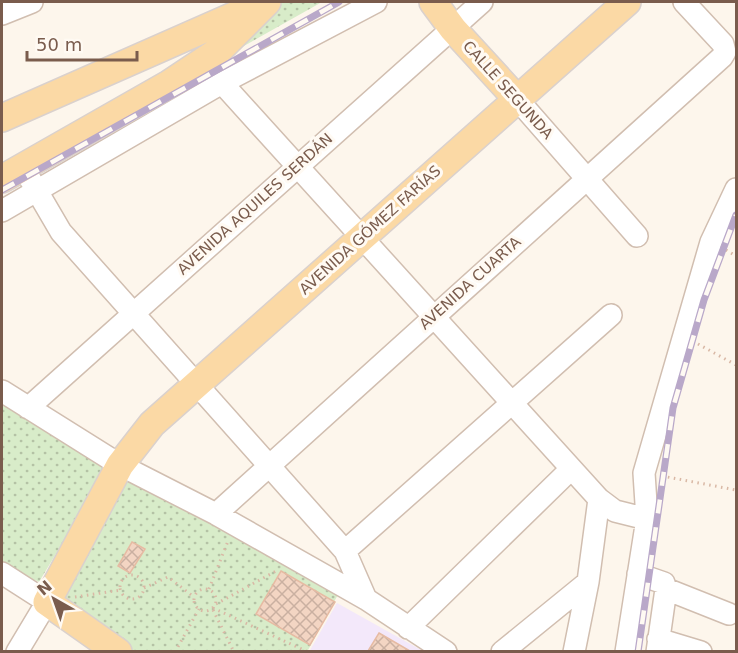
<svg xmlns="http://www.w3.org/2000/svg" width="738" height="653" font-family="'DejaVu Sans',sans-serif">
<defs>
<pattern id="grass-dots" width="8" height="8" patternUnits="userSpaceOnUse" patternTransform="scale(1.5)"><rect width="8" height="8" fill="#d8ecc9"/><path d="M2 2h.1M6 6h.1" fill="none" stroke="#b4c2a5" stroke-width="1.8" stroke-linecap="round"/></pattern>
<pattern id="building-cross-hatch" width="8" height="8" patternUnits="userSpaceOnUse" patternTransform="scale(1.5)"><rect width="8" height="8" fill="#f3d5c3"/><path d="M0 0l8 8M0 8l8-8" fill="none" stroke="#cab0a1"/></pattern>
</defs>
<rect width="100%" height="100%" fill="#fdf6ec"/>
<!-- education -->
<path fill="#f3e8fa" d="M337,603L396,636L423,651L309,652Z"/>
<!-- grass -->
<path fill="url(#grass-dots)" d="M280,2H322L242,47L271,7Z
M2,394L113,459L39,582L35,580L31,587L2,568Z
M121,469L341,589L307,652L124,651L51,601Z"/>
<!-- building -->
<path fill="url(#building-cross-hatch)" stroke="#e6bba3" stroke-width="1.5" d="M132,542L145,549L130,573L118,566Z
M281,571L335,602L310,645L256,614Z
M379,633L410,651H368Z"/>
<g fill="none" stroke-linecap="round" stroke-linejoin="round">
<!-- minor casing -->
<g stroke="#d1beb0" stroke-width="24">
<path id="minor" d="M2,14L32,2
M222,83L599,499L615,511L647,519
M517,99L637,236
M23,167L61,232L345,551L366,599
M2,211L222,83L376,2
M2,391L120,465L216,514L366,599L446,652
M28,408L482,2
M216,514L722,57L725,52L723,44L684,2
M345,551L611,315
M2,573L47,602L17,652
M638,574L664,583L666,589L657,652
M666,589L729,614
M408,628L571,469
M658,639L701,652
M502,652L588,582
M574,652L588,582L599,499
M626,652L647,519L644,473L711,242L736,189"/>
</g>
<!-- major casing -->
<g stroke="#dad1cd" stroke-width="30">
<path id="major" d="M433,2L453,29L517,99
M2,118L254,7
M2,179L169,84L217,52L267,2
M118,652L47,602L120,465L152,424L627,2"/>
</g>
<!-- path -->
<path stroke="#d9b8a5" stroke-width="3" stroke-dasharray="1.5 4.5" stroke-linecap="butt" d="M726,250L736,256
M698,344L736,365
M662,476L736,490
M120 587a12 12 0 1 1 24 0a12 12 0 1 1-24 0Z
M144,588L168,577L194,597
M194 600a11 11 0 1 1 22 0a11 11 0 1 1-22 0Z
M209,589L228,541
M75,597L121,590
M216,604L276,571
M213,608L308,652
M213,610L234,652
M175,652L199,609"/>
<!-- minor -->
<use href="#minor" stroke="#fff" stroke-width="21"/>
<!-- major -->
<use href="#major" stroke="#fbd9a5" stroke-width="27"/>
<!-- rail casing -->
<g stroke="#b9a8c9" stroke-width="7">
<path id="rail" d="M2,190L339,2
M638,652L673,408L704,300L736,215"/>
</g>
<!-- rail -->
<use href="#rail" stroke="#fffaf3" stroke-width="4.5" stroke-dasharray="14" stroke-linecap="butt"/>
</g>
<g text-anchor="middle" dominant-baseline="central" stroke-width="6" stroke-linejoin="round" paint-order="stroke">
<!-- street labels -->
<g font-size="15" fill="#7a5c4d" stroke="#fffaf3">
<text transform="translate(508 90) rotate(48)">CALLE SEGUNDA</text>
<text transform="translate(255 204) rotate(-42)">AVENIDA AQUILES SERDÁN</text>
<text transform="translate(370 230) rotate(-42)">AVENIDA GÓMEZ FARÍAS</text>
<text transform="translate(470 283) rotate(-42)">AVENIDA CUARTA</text>
</g>
</g>
<!-- border -->
<rect width="738" height="653" fill="none" stroke="#7a5c4d" stroke-width="6"/>
<!-- north arrow -->
<g transform="translate(54 599) rotate(320)" stroke="#fffaf3" stroke-width="4.5" paint-order="stroke">
<path d="M0-4.5L10 22L0 15L-10 22Z" fill="#7a5c4d"/>
<text y="-9" font-size="16" font-weight="bold" text-anchor="middle" fill="#7a5c4d">N</text>
</g>
<!-- scale -->
<path d="M27 51v9h110v-9" fill="none" stroke="#7a5c4d" stroke-width="3"/>
<text x="36" y="51" font-size="18" fill="#7a5c4d" stroke="#fffaf3" stroke-width="4.5" paint-order="stroke">50 m</text>
</svg>
